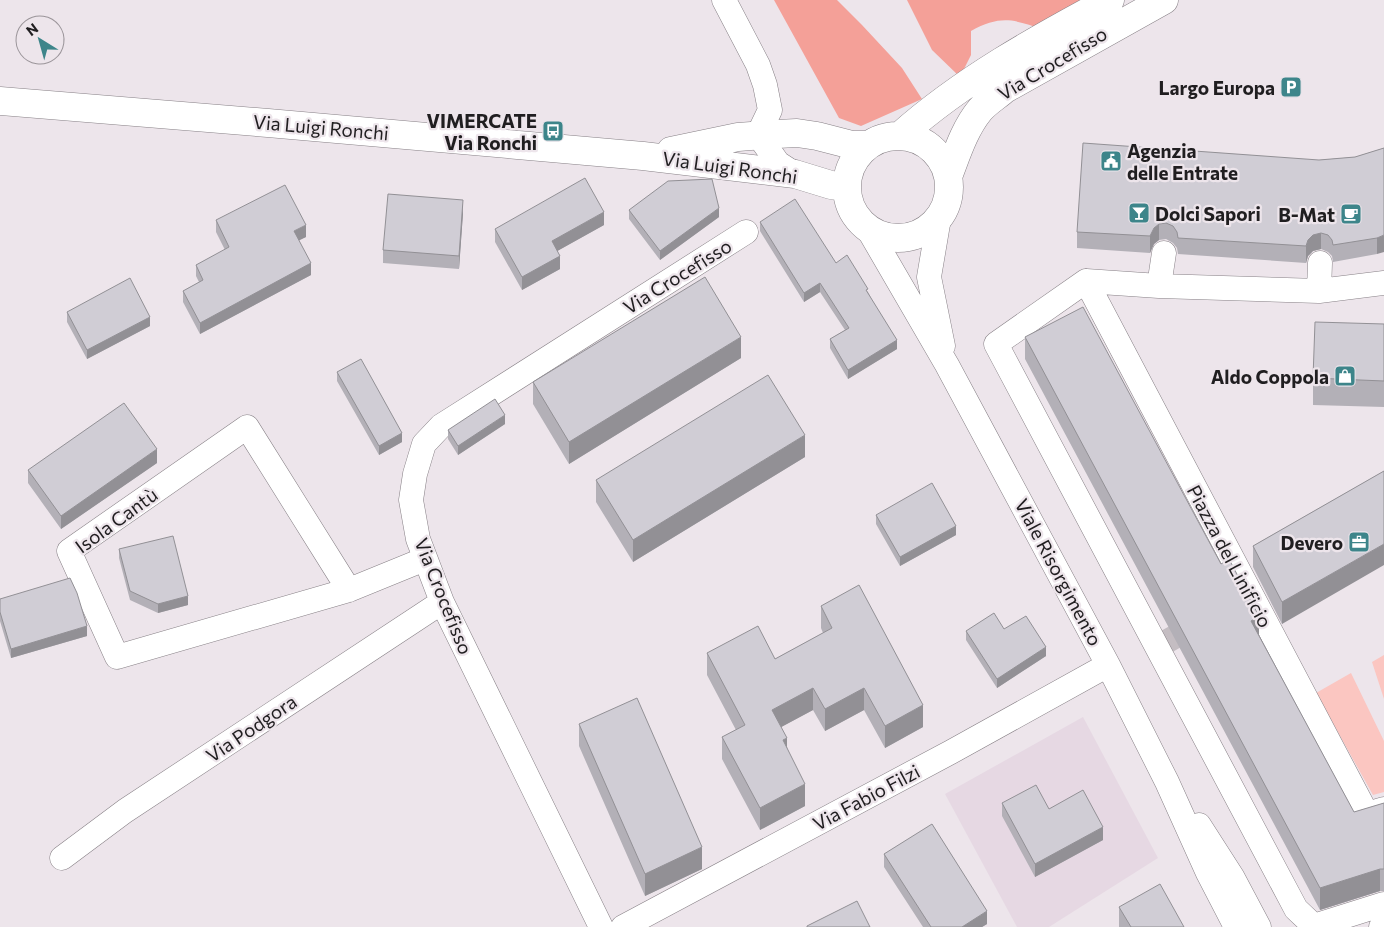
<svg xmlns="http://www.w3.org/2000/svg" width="1384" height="927" font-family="Commissioner,sans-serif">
<rect width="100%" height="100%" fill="#ede5eb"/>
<!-- built -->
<path fill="#e6d8e3" d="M1083,717L1158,858L1049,927H1017L945,794Z"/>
<!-- green -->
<path fill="#fbc6c1" d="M1384,655V699L1372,662Z
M1351,673L1384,741V792L1373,795L1316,693Z"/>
<!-- forest -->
<path fill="#f4a098" d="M774,0H837L862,25L902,68L922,99L861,126L839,118Z
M907,0H1100L1044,30C1014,19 1000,15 971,31V55L960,77L932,50Z"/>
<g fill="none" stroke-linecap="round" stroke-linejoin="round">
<!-- street-tunnel -->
<path stroke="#c4bdc2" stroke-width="24" stroke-dasharray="24 12" stroke-linecap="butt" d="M1157,647L1201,622"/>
<!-- street casing -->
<g stroke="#878086" stroke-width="25">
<path id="street" d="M724,0L758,65L765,85L770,110L758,135L778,163L795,174
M939,218L929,277L943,346
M868,229L947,365L1108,665L1167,782L1208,873L1236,927
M1086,281L1367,814L1384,809
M1384,283L1319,291L1159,286L1086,281L996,344L1296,909L1314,926L1384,904
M1159,286L1164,253
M1319,291L1320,263
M349,590L247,427L69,551L117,657L349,590L425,559
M1199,825L1233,878L1259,927
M62,858L125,811L442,602
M601,927L442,602L418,539L411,500L415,474L424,444L441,426L746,232
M623,927L951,752L1108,665
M1381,927L1384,926"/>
</g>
<!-- secondary casing -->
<g stroke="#878086" stroke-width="29">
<path id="secondary" d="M0,101L268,123L643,156L795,174L831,185L846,187
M901,135C963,80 1037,39 1110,0
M847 187a51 51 0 1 1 102 0a51 51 0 1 1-102 0Z
M671,151L738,137L777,134L797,133L817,136L852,145H869
M949,174C957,153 965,128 980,110C987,102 997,96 1005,89L1164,0"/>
</g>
<!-- street -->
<use href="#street" stroke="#fff" stroke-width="24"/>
<!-- secondary -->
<use href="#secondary" stroke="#fff" stroke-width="28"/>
</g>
<!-- wall -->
<path fill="#b3b0b7" d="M1384,148L1377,254L1333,262L1332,256L1328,252L1321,249L1313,251L1308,256L1306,263L1178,254L1177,248L1173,243L1166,239L1159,240L1154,244L1150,253L1077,248V232L1319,160L1355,157Z
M629,210L719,217L660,260L629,219Z
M463,213L459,269L383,263V250Z
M216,220L306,237L298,240L311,275L200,334L183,302V291L199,282L196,276V265L225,250L216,232Z
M760,222L836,263L868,292L897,349L848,379L830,348V339L845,330L820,292L804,302L760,231Z
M604,225L557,251L560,269L522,290L495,242V229Z
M67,312L150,326L87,359L67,322Z
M1384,324V407L1313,405V378Z
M1025,337L1259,635L1354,812L1384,803V891H1380L1320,910L1025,359Z
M741,358L569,464L533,404V382Z
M337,372L402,442L379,455L337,381Z
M505,424L458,455L448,439V430Z
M805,457L633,562L596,502V480Z
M157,463L61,529L28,483V470Z
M1384,471L1282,624L1253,567V546Z
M876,515L956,535L900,566L876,524Z
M119,549L188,605L158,613L130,600L119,558Z
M0,599L87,636L11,658L0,621Z
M821,606L923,727L885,748L864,710L825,731L813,710L781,727L805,806L760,830L722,759V737L736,730L707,675V653L775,659L823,633L821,628Z
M1004,629L1046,656L997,688L966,640V631Z
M579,724L702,869L645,896L579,746Z
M1002,803L1049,809L1103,840L1035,877L1002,816Z
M884,854L987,924L982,927H923L884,867Z
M1119,907L1184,927H1119Z"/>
<!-- shaded-wall -->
<path fill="#929095" d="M463,200V213L459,269V256Z
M719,208V217L660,260V251Z
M604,212V225L552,254V241Z
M1159,224V240L1154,244L1150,253V236L1154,228Z
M306,225V237L294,243V231Z
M1321,233V249L1313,251L1308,256L1306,263V246L1308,240L1313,235Z
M1384,235V252L1377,254V238Z
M560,256V269L522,290V277Z
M311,263V275L200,334V323Z
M820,283V292L804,302V293Z
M150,317V326L87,359V350Z
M741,337V358L569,464V442Z
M897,340V349L848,379V370Z
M505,415V424L458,455V446Z
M402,433V442L379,455V446Z
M805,435V457L633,562V540Z
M157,449V463L61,529V516Z
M956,526V535L900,566V557Z
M1384,544V565L1282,624V602Z
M188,596V605L158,613V604Z
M1259,616V638L1251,621Z
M87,626V636L11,658V649Z
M1046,647V656L997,688V679Z
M813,688V710L772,732V710Z
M864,688V710L825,731V709Z
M923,705V727L885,748V726Z
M787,738V760L783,740Z
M805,784V806L760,830V808Z
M1103,827V840L1035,877V864Z
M702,847V869L645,896V874Z
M1380,869V891L1320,910V888Z
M987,911V924L982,927H962Z"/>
<!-- building -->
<path fill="#d0cdd5" stroke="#929095" d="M1083,143L1319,160L1355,157L1384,148V235L1377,238L1333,245L1332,240L1328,235L1321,233L1313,235L1308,240L1306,246L1178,238L1177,232L1173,226L1166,223L1159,224L1154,228L1150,236L1077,232Z
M585,178L604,212L552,241L560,256L522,277L495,229Z
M712,179L719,208L660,251L629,210L668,181Z
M285,185L306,225L294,231L311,263L200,323L183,291L203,280L196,265L229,247L216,220Z
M388,194L463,200L459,256L383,250Z
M795,199L836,263L847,255L868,289L866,290L897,340L848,370L830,339L849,328L820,283L804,293L760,222Z
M705,277L741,337L569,442L533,382Z
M130,278L150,317L87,350L67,312Z
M1083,307L1221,564L1229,559L1259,616L1251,621L1354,812L1384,803V869H1380L1320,888L1025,337Z
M1315,322L1384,324V381L1313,378Z
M361,359L402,433L379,446L337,372Z
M768,375L805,435L633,540L596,480Z
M495,399L505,415L458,446L448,430Z
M124,403L157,449L61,516L28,470Z
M1384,471V544L1282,602L1253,546Z
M932,483L956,526L900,557L876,515Z
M173,536L188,596L158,604L130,591L119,549Z
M70,578L77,593L87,626L11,649L0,612V599Z
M859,585L923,705L885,726L864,688L825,709L813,688L772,710L787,738L783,740L805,784L760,808L722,737L745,725L707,653L758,626L775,659L832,628L821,606Z
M994,613L1004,629L1026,616L1046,647L997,679L966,631Z
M637,698L702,847L645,874L579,724Z
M1036,785L1049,809L1083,790L1103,827L1035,864L1002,803Z
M932,824L987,911L962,927H931L884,854Z
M1160,884L1184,927H1131L1119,907Z
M857,901L870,927H807V926Z"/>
<!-- icons -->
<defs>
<g id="parking-square" transform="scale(1.125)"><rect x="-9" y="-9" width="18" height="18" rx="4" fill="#3d858a" stroke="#ede5eb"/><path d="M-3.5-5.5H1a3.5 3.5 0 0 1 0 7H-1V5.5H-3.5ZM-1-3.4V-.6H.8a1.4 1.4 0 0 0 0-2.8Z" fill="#fff"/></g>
<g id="bus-square" transform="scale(1.125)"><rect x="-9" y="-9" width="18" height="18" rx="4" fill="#3d858a" stroke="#ede5eb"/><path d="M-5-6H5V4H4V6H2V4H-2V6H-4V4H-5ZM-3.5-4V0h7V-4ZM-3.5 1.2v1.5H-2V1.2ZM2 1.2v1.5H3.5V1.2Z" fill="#fff"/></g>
<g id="civic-square" transform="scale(1.125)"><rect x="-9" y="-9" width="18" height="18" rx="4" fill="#3d858a" stroke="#ede5eb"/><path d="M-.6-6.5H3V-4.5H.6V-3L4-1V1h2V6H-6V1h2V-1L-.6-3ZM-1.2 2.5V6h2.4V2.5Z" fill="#fff"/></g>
<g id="bar-square" transform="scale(1.125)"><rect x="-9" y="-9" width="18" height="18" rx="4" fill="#3d858a" stroke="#ede5eb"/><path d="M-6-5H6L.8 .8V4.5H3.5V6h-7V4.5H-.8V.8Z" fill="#fff"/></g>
<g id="cafe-square" transform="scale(1.125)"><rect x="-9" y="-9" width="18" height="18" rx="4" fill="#3d858a" stroke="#ede5eb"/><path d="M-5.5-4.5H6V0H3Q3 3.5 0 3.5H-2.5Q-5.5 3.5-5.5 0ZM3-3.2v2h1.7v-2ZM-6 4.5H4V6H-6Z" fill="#fff"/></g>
<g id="shop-square" transform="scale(1.125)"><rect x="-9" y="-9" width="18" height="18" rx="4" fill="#3d858a" stroke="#ede5eb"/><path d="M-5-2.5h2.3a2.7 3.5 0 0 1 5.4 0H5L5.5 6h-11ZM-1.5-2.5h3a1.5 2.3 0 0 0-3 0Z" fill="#fff"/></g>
<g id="office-square" transform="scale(1.125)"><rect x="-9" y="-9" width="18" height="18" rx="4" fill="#3d858a" stroke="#ede5eb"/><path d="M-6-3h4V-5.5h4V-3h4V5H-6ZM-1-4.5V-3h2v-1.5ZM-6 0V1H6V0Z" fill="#fff"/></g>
</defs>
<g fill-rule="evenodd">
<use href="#parking-square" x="1291" y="87"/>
<use href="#bus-square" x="553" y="131"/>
<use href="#civic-square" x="1111" y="161"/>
<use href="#bar-square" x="1139" y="213"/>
<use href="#cafe-square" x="1351" y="214"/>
<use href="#shop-square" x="1345" y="376"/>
<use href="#office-square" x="1359" y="542"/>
</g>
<g text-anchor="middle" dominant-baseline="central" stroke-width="4.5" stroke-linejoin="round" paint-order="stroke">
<!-- street labels -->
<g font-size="19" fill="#201e20" stroke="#ede5eb">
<text transform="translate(1052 63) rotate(-31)">Via Crocefisso</text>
<text transform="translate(321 127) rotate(5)">Via Luigi Ronchi</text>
<text transform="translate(730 167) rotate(8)">Via Luigi Ronchi</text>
<text transform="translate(677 276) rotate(-32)">Via Crocefisso</text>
<text transform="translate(116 520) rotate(-36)">Isola Cantù</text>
<text transform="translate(1230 556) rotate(62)">Piazza del Linificio</text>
<text transform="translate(1059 572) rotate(62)">Viale Risorgimento</text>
<text transform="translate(444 596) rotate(68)">Via Crocefisso</text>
<text transform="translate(251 728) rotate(-34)">Via Podgora</text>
<text transform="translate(866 797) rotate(-28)">Via Fabio Filzi</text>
</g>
<!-- poi labels -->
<g font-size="19" font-weight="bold" fill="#201e20" stroke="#ede5eb" text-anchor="end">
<text x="1275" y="87">Largo Europa</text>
<text x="537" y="120">VIMERCATE<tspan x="537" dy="22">Via Ronchi</tspan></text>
<text x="1127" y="150" text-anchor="start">Agenzia<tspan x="1127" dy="22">delle Entrate</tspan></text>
<text x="1155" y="213" text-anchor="start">Dolci Sapori</text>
<text x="1335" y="214">B-Mat</text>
<text x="1329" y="376">Aldo Coppola</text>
<text x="1343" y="542">Devero</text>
</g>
</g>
<!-- north arrow -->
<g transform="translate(40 40) rotate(323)"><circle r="24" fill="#ede5eb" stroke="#9b959a"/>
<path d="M0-4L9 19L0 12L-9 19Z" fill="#3d858a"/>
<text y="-8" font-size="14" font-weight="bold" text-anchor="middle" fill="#201e20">N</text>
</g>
</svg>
